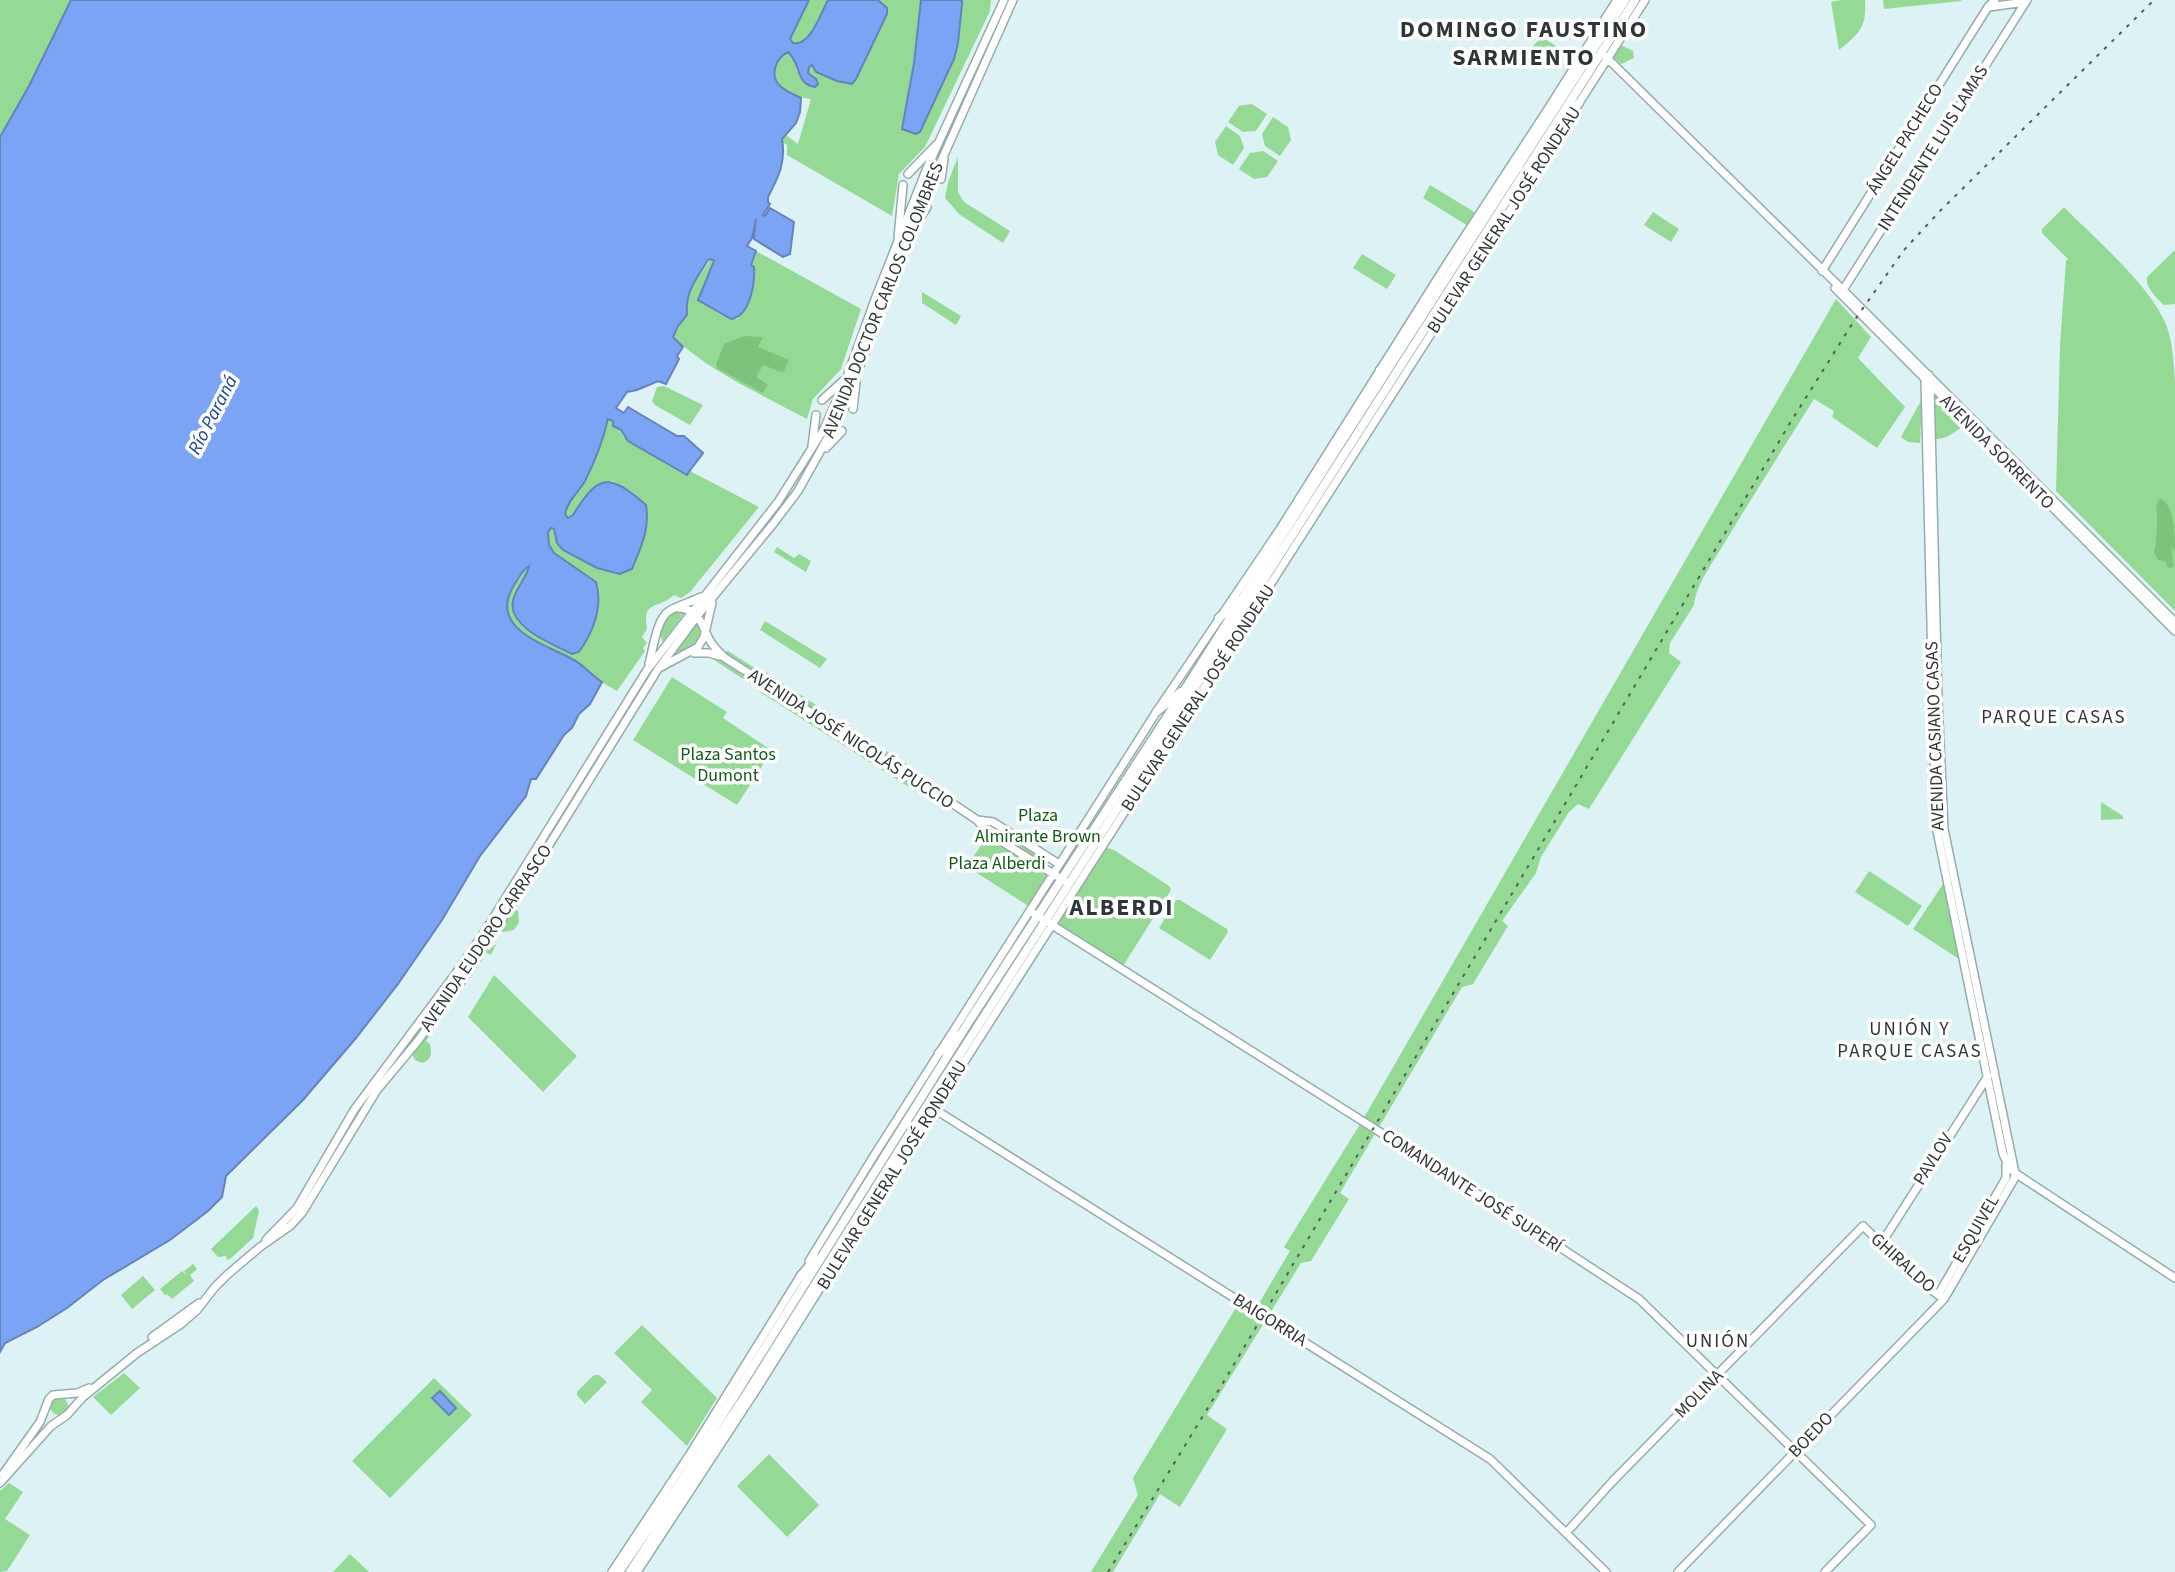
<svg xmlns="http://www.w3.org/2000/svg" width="2175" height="1572" font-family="'Source Sans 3',sans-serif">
<rect width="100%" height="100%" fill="#ddf2f4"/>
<!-- green -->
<path fill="#95da94" d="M0,0H71L29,86L0,137Z
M809,0H828C821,13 811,47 793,43L790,39Z
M878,0H921L914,63L902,129L917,134L920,132L954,59L958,43L962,0H991L990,11L925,147L899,174L892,216L787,155V145L782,142L786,135L798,144L811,99C801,98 787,94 780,86C770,74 776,58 788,52L793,56L797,72L811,77L808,73L809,67L812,65L837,81L852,83L856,79L887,14L883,3Z
M1841,0H1865C1867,27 1859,34 1839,50L1831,2Z
M1883,0H1961V1L1884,9Z
M1542,37L1556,46L1551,54L1544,49L1541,53L1532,47Z
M1621,45L1633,51L1634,58L1621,64L1612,57Z
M1252,104L1267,114L1256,131L1243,132L1228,122L1239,106Z
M1273,117L1288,127L1291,140L1280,156L1265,146L1262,134Z
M1226,126L1240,136L1244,148L1233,165L1218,155L1215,142Z
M1263,151L1278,161L1267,177L1254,179L1239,169L1250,153Z
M958,157V192L964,202L1010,231L1003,243L959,214L945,198L948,182Z
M1430,185L1476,213L1468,226L1423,198Z
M2064,207C2095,239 2155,289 2168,330C2173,347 2174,365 2175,383V611L2056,491L2060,345L2066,261L2068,259L2042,233V229Z
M1653,212L1679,229L1671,242L1644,225Z
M2175,250V304L2164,305C2157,298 2145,288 2147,277Z
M756,251L861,309L841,369L813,399L807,419C763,395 710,372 673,337L683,320L686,301L691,288L711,259L714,261L698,300L723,316L737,319C749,304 756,287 754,268L751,266Z
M1362,254L1396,275L1387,289L1353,268Z
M922,292L961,316L956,325L922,303Z
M1836,299L1871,337L1858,358L1905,407L1877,448L1832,417L1834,411L1814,399C1784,447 1754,494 1725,542C1714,561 1696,584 1694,605L1670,643L1669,653L1681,662L1589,809L1578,804L1569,812L1541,857L1536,873L1502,921L1508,926L1473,984L1462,987L1340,1193L1349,1199L1311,1261L1301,1263L1207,1415L1227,1429L1180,1507L1160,1494L1113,1572H1091L1138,1495L1133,1478L1240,1301L1255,1310L1290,1251L1284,1247L1362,1121Z
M1930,385L1967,422C1956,432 1947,440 1932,439Z
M664,386L703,405L690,425L655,405L652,401L657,387Z
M1922,399L1920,443L1908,442L1901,437Z
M608,419L613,421L624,437L687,474L690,471L759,507L690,592L681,598L674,595C658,610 642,599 647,629L642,637L647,643L643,648L645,651L617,691C607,685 597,680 589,673C584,668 579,662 573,659C545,644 489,629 513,587C518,579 522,570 529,566C525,586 500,605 521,625L579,652C595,628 595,610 596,582L554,553L549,545L548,532L551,528L554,529L555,536L563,550L597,568L620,574L632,569C642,545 649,531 646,505L613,481L596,486L573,515L568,518L565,514C568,500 578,493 584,481C595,463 604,440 608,419Z
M777,547L794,558L799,554L811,561L806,572L774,552Z
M675,611L685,612L663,642C656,628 662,619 675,611Z
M698,621L701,632L698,644L681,652L675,651Z
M765,621L827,659L820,668L760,630Z
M728,651L764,674L766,672L926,777L923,778L724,652Z
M708,656L722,661L766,689L757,688Z
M672,677L727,712L723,718L771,750V752L737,805L633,740Z
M760,692H771L917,785L918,789L915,791Z
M2101,802L2123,816V819L2101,820Z
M996,828L1048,860V865L995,834L994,832Z
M987,837H990L1047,872L1049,876L1030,907L969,868L968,864Z
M1107,848L1114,850L1169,886L1171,890L1123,966L1062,928L1058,920L1104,849Z
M1869,871L1922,906L1908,926L1855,892Z
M1945,881L1959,959L1913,929Z
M1176,900H1180L1227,929L1228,932L1210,960L1159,928Z
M515,909L518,911L519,922L514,930L503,932L500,929Z
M496,944L491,955L487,953L426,1041L430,1044C432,1052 432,1060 422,1063L415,1060L412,1054L484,954Z
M494,975L577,1056L543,1092L468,1017Z
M256,1206L259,1211L253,1238L230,1259L227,1260L226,1256L218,1257L211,1249Z
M193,1264L197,1269L190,1275L194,1281L172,1299L167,1294L165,1295L160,1289L182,1271L186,1275L184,1271Z
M143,1276L155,1290L132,1309L121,1295Z
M642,1325L717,1398L687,1446L641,1402L652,1390L614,1353Z
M124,1373L140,1388L111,1415L93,1397Z
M594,1375H599L607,1382L585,1404L577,1395V1392Z
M434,1378L472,1415L390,1498L352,1461Z
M50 1406a9 9 0 1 1 18 0a9 9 0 1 1-18 0Z
M769,1454L819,1505L787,1537L737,1486Z
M9,1483L23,1492L5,1519L30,1535L7,1571L0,1572V1491Z
M350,1554L369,1572H333Z"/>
<!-- forest -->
<path fill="#7cc47b" d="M744,336L763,337L758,347L789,360L783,373L763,365L756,377L768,385L763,393L718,369L716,364L724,344Z
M2160,498C2175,505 2175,535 2175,553L2171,546L2174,567L2168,568L2165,561L2158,560L2154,552C2157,546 2158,512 2156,505Z"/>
<!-- water -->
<path fill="#7ca4f4" stroke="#6583bb" stroke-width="2" d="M71,0H809L790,39L793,43C810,47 821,13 828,0H878L887,8V14L856,79L852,84L837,81L816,72L812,65L809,67L808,73L816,79L818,84L815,87C795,84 801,63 788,52C776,58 769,75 780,86C785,91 795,95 801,98L800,112L796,123L782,139C786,162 779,176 768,197V202L770,204L763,215L765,216L770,208L794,222L790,254L783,257L754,239L756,219L752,238L747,246L756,251L751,265L754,267C755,284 750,316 731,319L698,300L714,261L711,259L708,260C696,280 685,291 687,315L678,326L673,337L683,347L677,356L679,359L666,384L658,381L637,390L627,392L616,408L624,413L628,407L677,436H684L703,453C698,461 692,466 687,475L628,441L621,430L613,426V421L608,419C603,441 595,461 585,481C578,493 568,500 565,514L568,518L573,515C599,473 609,473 646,505C650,529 641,547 632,569L620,574L597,568L563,550L557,543L554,529L551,528L548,532L549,545L554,553L596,582C603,607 593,632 579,652L572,654C553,644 507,627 513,601C515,588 527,578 529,566C522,570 518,579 513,587C489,629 545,644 572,659C583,664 591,675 602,682L590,704L579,714L572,728L564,735L536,779H531L526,796L480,856L442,920L398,984L356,1038L303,1100L226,1176L222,1197L208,1211L170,1240L103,1280L67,1308L37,1327L5,1343L0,1352V137L29,86Z
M921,0H962V4L958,43L954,59L920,132L916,134L902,129L914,63Z
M440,1391L456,1408L449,1415L432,1398Z"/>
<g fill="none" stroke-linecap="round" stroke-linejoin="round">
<!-- secondary casing -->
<g stroke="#97abad" stroke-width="10">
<path id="secondary" d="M1989,7L2025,2
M1606,57L1843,290L2175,622
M908,174L936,145
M941,179L944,159
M917,223L927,207
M898,238L903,185
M1822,271L1988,7L1995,0
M1835,288L2175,631
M1839,292L1843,290L2027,0
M1929,375L1925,380L1936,826L2003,1154L2009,1167L2015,1173L2175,1278
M822,400L844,380
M853,409L856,382
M812,446L816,415
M826,448L842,431
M678,608C699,609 701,623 709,639C713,647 719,652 725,658L928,787L977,820L987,832L1066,882
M694,653H709L720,656
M649,664C653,649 657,618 669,611C677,606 691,602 701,597
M661,667L698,647L704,637L712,603
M977,820L993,822L1059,864
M1033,913L1489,1201L1639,1299L1871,1525L1825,1572
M931,1107L1490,1459L1606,1572
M266,1240L297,1208L354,1110L459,969L487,928L647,670L778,502L824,429L847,377L877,294L927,168L1004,0
M1881,1244L1988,1076
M809,1261L875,1154L1157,711L1280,529L1448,262L1548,109L1617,0
M1938,1295L2006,1178V1165
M152,1337L199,1303
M3,1474L40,1422L49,1399L53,1395L77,1393L89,1388
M0,1483L51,1426L67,1415L83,1397L137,1353L181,1324L197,1310L215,1287L227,1275L260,1247L290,1226L302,1213L377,1090L417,1042L460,983L520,892L658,669L698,615L773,524L798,491L831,432L856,376L907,238L1013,0
M1566,1533L1612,1482L1863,1226L1927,1287L1944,1299
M612,1572L690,1454L801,1275
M637,1572L758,1387L859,1226L1645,0
M1678,1572L1944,1299L2014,1179L2015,1173L1944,829L1938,701L1930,385L1934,381"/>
</g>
<!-- primary casing -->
<g stroke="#97abad" stroke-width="11">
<path id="primary" d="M1565,117L1579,103
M1460,279L1474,266
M1380,370L1391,359
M1219,618L1238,600
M1157,711L1181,692
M1181,717L1193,705
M939,1053L956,1035
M800,1277L816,1258
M619,1572L682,1480L968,1023L1186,688L1340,444L1625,0
M630,1572L751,1387L928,1104L1635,0"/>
</g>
<!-- secondary -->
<use href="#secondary" stroke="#fff" stroke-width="7"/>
<!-- primary -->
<use href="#primary" stroke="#fff" stroke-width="8"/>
<!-- rail -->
<path stroke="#545e60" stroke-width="2" stroke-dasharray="3.5 7" stroke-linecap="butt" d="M1108,1572L1223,1383L1790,423L1854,321L1904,250L1940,211L2154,0"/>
</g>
<g text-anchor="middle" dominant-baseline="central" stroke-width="7" stroke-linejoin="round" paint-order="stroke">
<!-- street labels -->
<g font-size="18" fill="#2e3637" stroke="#fff">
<text transform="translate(1905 139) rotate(-58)">ÁNGEL PACHECO</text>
<text transform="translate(1933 148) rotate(-58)">INTENDENTE LUIS LAMAS</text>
<text transform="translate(1504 220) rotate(-57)">BULEVAR GENERAL JOSÉ RONDEAU</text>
<text transform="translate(883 300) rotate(-68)">AVENIDA DOCTOR CARLOS COLOMBRES</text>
<text transform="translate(1997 452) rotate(45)">AVENIDA SORRENTO</text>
<text transform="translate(1198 698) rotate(-57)">BULEVAR GENERAL JOSÉ RONDEAU</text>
<text transform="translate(1935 736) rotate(-92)">AVENIDA CASIANO CASAS</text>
<text transform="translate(851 739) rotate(33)">AVENIDA JOSÉ NICOLÁS PUCCIO</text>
<text transform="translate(486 938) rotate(-56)">AVENIDA EUDORO CARRASCO</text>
<text transform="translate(1933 1159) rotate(-58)">PAVLOV</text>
<text transform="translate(892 1175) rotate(-58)">BULEVAR GENERAL JOSÉ RONDEAU</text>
<text transform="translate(1472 1191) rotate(33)">COMANDANTE JOSÉ SUPERÍ</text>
<text transform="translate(1976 1229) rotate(-60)">ESQUIVEL</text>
<text transform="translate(1903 1263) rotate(42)">GHIRALDO</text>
<text transform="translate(1270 1320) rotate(32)">BAIGORRIA</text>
<text transform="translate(1699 1394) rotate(-45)">MOLINA</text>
<text transform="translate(1811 1435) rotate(-46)">BOEDO</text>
</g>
<!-- park labels -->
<g font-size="18" fill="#105c17" stroke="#fff">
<text x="728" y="754">Plaza Santos<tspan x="728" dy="21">Dumont</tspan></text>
<text x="1038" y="815">Plaza<tspan x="1038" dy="21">Almirante Brown</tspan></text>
<text x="997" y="863">Plaza Alberdi</text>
</g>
<!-- water labels -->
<g font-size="19" font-style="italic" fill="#1b429d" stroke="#fff">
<text transform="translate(213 415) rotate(-63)">Río Paraná</text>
</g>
<!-- neighbourhood labels -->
<g font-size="19" letter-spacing="2" fill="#2e3637" stroke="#fff">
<text x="2054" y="717">PARQUE CASAS</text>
<text x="1910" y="1029">UNIÓN Y<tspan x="1910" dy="22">PARQUE CASAS</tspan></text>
<text x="1718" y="1341">UNIÓN</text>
</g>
<!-- district labels -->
<g font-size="24" font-weight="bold" letter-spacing="2" fill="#2e3637" stroke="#fff">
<text x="1524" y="29">DOMINGO FAUSTINO<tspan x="1524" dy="28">SARMIENTO</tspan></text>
<text x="1122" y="907">ALBERDI</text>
</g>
</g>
</svg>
